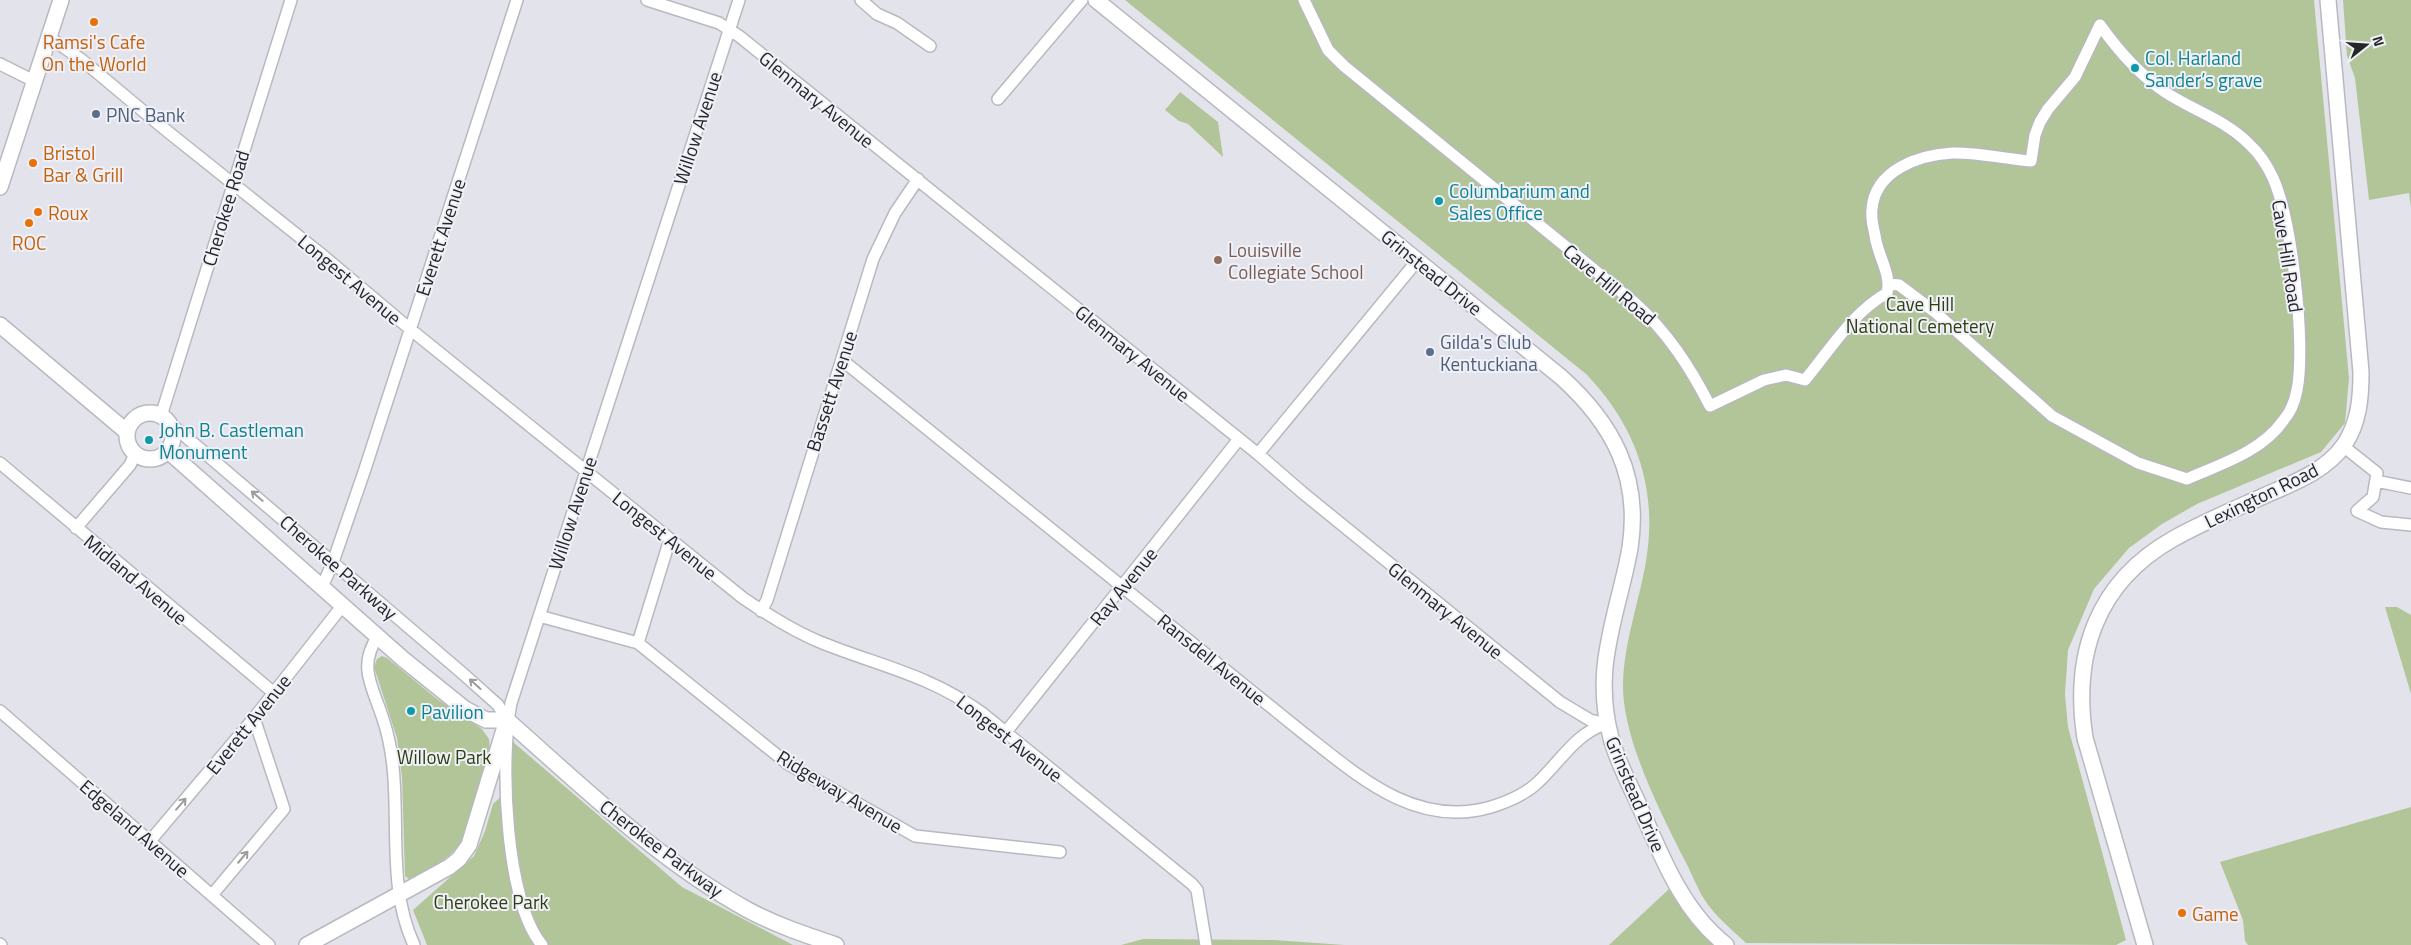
<svg xmlns="http://www.w3.org/2000/svg" width="2411" height="945" font-family="'Titillium Web',sans-serif">
<rect width="100%" height="100%" fill="#e3e4eb"/>
<!-- green -->
<path fill="#b2c598" d="M1125,0H2314L2349,378L2345,423L2321,452L2197,504L2162,524L2129,548L2094,589L2068,650L2065,694L2068,727L2126,940L2116,945L1746,943C1732,930 1715,916 1704,899C1696,886 1690,869 1682,855C1658,807 1621,735 1623,681C1625,639 1639,602 1646,561C1658,489 1637,427 1586,374Z
M2343,0H2411V207L2409,193L2369,200L2355,78L2347,56Z
M1180,92L1218,122L1223,157L1188,124L1179,121L1165,110Z
M2385,607H2397L2411,615V694Z
M382,656L387,658L437,699L482,729L489,739L490,748C483,774 473,832 455,850C442,863 425,871 409,879L405,876L402,777L397,738L374,667L377,659Z
M513,742L682,887L793,945H427L413,910L474,856L485,831L493,804L510,788Z
M2411,807V945H2248L2245,941L2243,920L2220,862Z
M1669,889L1686,915L1714,945H1609Z
M1143,939L1274,940L1345,945H1121Z"/>
<g fill="none" stroke-linecap="round" stroke-linejoin="round">
<!-- minor casing -->
<g stroke="#b8b9c0" stroke-width="14">
<path id="minor" d="M647,0L719,23L739,36L1258,454L1303,493L1560,702L1590,720L1608,724
M861,0L877,14L897,23L930,46
M1304,0L1328,50L1344,66L1635,303C1668,333 1690,367 1710,406L1764,380L1786,375L1805,380C1830,350 1852,313 1887,293C1892,274 1877,255 1875,235C1873,227 1871,218 1872,209C1875,170 1919,155 1952,153C1976,152 2006,159 2031,161L2035,135L2040,122L2048,109L2075,77L2100,25C2117,49 2140,75 2165,92C2192,110 2226,120 2249,144C2259,153 2267,165 2273,178C2292,220 2306,345 2297,390C2295,401 2290,413 2283,421C2261,452 2221,464 2187,479L2138,463L2052,416L1935,312L1899,285L1889,284
M49,37L82,60L167,131L321,254L410,329L743,598C768,615 793,631 820,642C879,666 928,674 982,713L1192,884L1197,890L1206,945
M0,64L34,81
M998,99L1082,0
M842,360L1302,732C1357,775 1415,829 1491,807C1507,802 1522,796 1535,785C1559,764 1575,733 1606,724
M161,416L291,0
M165,419L461,672L498,705L507,720
M2343,446L2377,473L2373,497L2357,511L2381,522L2411,525
M1258,454L1417,261
M0,463L274,693
M2376,481L2411,488
M76,528L130,465L135,454
M322,587L333,562L364,472L517,0
M761,611L767,600L873,259L895,213L918,179
M539,616L638,643L788,764L915,836L1060,852
M378,636C357,667 373,687 383,719C408,792 381,874 414,945
M638,643L670,539
M0,711L269,945
M1006,732L1239,439
M150,841L254,718L343,605
M212,895L284,809L254,718
M0,944L1,945
M542,945C505,901 500,759 511,703L739,0"/>
</g>
<!-- major casing -->
<g stroke="#b8b9c0" stroke-width="18">
<path id="major" d="M1096,0L1561,377C1613,424 1641,476 1630,548C1623,588 1609,626 1605,667C1603,690 1605,716 1611,738C1617,761 1629,783 1639,805C1661,854 1681,910 1726,945
M0,187L61,0
M0,325L127,432
M127 436a23 23 0 1 1 46 0a23 23 0 1 1-46 0Z
M168,451L403,659L465,709L486,720H507C583,787 659,861 748,910C776,925 806,935 836,945
M307,945L449,867L459,859L469,845L507,720
M2145,945L2085,738C2072,654 2097,582 2173,539C2203,522 2235,509 2266,495C2293,483 2326,471 2344,445C2359,423 2361,398 2361,372L2328,0"/>
</g>
<!-- minor -->
<use href="#minor" stroke="#fff" stroke-width="11"/>
<!-- major -->
<use href="#major" stroke="#fff" stroke-width="15"/>
</g>
<!-- one-way arrows -->
<defs><path id="oneway-shaft" d="M-6 0H5M1.5-3L5.5 0L1.5 3" fill="none" stroke-width="1.6" stroke-linecap="round" stroke-linejoin="round" transform="scale(1.25)"/></defs>
<g stroke="#9d9d9e">
<use href="#oneway-shaft" transform="translate(257 496) rotate(-139)"/>
<use href="#oneway-shaft" transform="translate(475 684) rotate(-138)"/>
<use href="#oneway-shaft" transform="translate(181 804) rotate(-49)"/>
<use href="#oneway-shaft" transform="translate(243 857) rotate(-50)"/>
</g>
<!-- markers -->
<g fill="#e8710a" stroke="#f0f1f8" stroke-width="2">
<circle cx="94" cy="22" r="5"/>
<circle cx="33" cy="163" r="5"/>
<circle cx="38" cy="212" r="5"/>
<circle cx="29" cy="223" r="5"/>
<circle cx="2182" cy="913" r="5"/>
</g>
<g fill="#0f9aa8" stroke="#f0f1f8" stroke-width="2">
<circle cx="2135" cy="68" r="5"/>
<circle cx="1439" cy="201" r="5"/>
<circle cx="149" cy="440" r="5"/>
<circle cx="411" cy="711" r="5"/>
</g>
<g fill="#5c6f8a" stroke="#f0f1f8" stroke-width="2">
<circle cx="96" cy="114" r="5"/>
<circle cx="1430" cy="352" r="5"/>
</g>
<circle fill="#8d6e63" stroke="#f0f1f8" stroke-width="2" cx="1218" cy="260" r="5"/>
<g text-anchor="middle" dominant-baseline="central" stroke-width="4" stroke-linejoin="round" paint-order="stroke">
<!-- food labels -->
<g font-size="19" fill="#c56008" stroke="#f0f1f8" text-anchor="start">
<text x="94" y="41" text-anchor="middle">Ramsi's Cafe<tspan x="94" dy="22">On the World</tspan></text>
<text x="43" y="152">Bristol<tspan x="43" dy="22">Bar &amp; Grill</tspan></text>
<text x="48" y="212">Roux</text>
<text x="29" y="242" text-anchor="middle">ROC</text>
<text x="2192" y="913">Game</text>
</g>
<!-- culture labels -->
<g font-size="19" fill="#0d838f" stroke="#f0f1f8" text-anchor="start">
<text x="2145" y="57">Col. Harland<tspan x="2145" dy="22">Sander’s grave</tspan></text>
<text x="1449" y="190">Columbarium and<tspan x="1449" dy="22">Sales Office</tspan></text>
<text x="159" y="429">John B. Castleman<tspan x="159" dy="22">Monument</tspan></text>
<text x="421" y="711">Pavilion</text>
</g>
<!-- street labels -->
<g font-size="19" fill="#252628" stroke="#f0f1f8">
<text transform="translate(817 99) rotate(39)">Glenmary Avenue</text>
<text transform="translate(697 128) rotate(-72)">Willow Avenue</text>
<text transform="translate(225 208) rotate(-73)">Cherokee Road</text>
<text transform="translate(440 237) rotate(-72)">Everett Avenue</text>
<text transform="translate(2288 256) rotate(81)">Cave Hill Road</text>
<text transform="translate(1432 272) rotate(39)">Grinstead Drive</text>
<text transform="translate(350 279) rotate(40)">Longest Avenue</text>
<text transform="translate(1610 284) rotate(40)">Cave Hill Road</text>
<text transform="translate(1133 353) rotate(39)">Glenmary Avenue</text>
<text transform="translate(831 391) rotate(-72)">Bassett Avenue</text>
<text transform="translate(2261 495) rotate(-26)">Lexington Road</text>
<text transform="translate(572 513) rotate(-72)">Willow Avenue</text>
<text transform="translate(665 535) rotate(39)">Longest Avenue</text>
<text transform="translate(339 567) rotate(41)">Cherokee Parkway</text>
<text transform="translate(136 579) rotate(40)">Midland Avenue</text>
<text transform="translate(1123 586) rotate(-51)">Ray Avenue</text>
<text transform="translate(1446 610) rotate(39)">Glenmary Avenue</text>
<text transform="translate(1212 659) rotate(39)">Ransdell Avenue</text>
<text transform="translate(248 724) rotate(-51)">Everett Avenue</text>
<text transform="translate(1010 738) rotate(38)">Longest Avenue</text>
<text transform="translate(840 791) rotate(31)">Ridgeway Avenue</text>
<text transform="translate(1636 794) rotate(67)">Grinstead Drive</text>
<text transform="translate(135 828) rotate(41)">Edgeland Avenue</text>
<text transform="translate(662 848) rotate(37)">Cherokee Parkway</text>
</g>
<!-- service labels -->
<g font-size="19" fill="#4e5e75" stroke="#f0f1f8" text-anchor="start">
<text x="106" y="114">PNC Bank</text>
<text x="1440" y="341">Gilda's Club<tspan x="1440" dy="22">Kentuckiana</tspan></text>
</g>
<!-- education labels -->
<g font-size="19" fill="#785e54" stroke="#f0f1f8" text-anchor="start">
<text x="1228" y="249">Louisville<tspan x="1228" dy="22">Collegiate School</tspan></text>
</g>
<!-- park labels -->
<g font-size="19" fill="#2e3e0f" stroke="#f0f1f8">
<text x="1920" y="303">Cave Hill<tspan x="1920" dy="22">National Cemetery</tspan></text>
<text x="444" y="756">Willow Park</text>
<text x="491" y="901">Cherokee Park</text>
</g>
</g>
<!-- north arrow -->
<g transform="translate(2366 45) rotate(73)" stroke="#f0f1f8" stroke-width="4" paint-order="stroke">
<path d="M0-4L9 19L0 12L-9 19Z" fill="#252628"/>
<text y="-8" font-size="14" font-weight="bold" text-anchor="middle" fill="#252628">N</text>
</g>
</svg>
